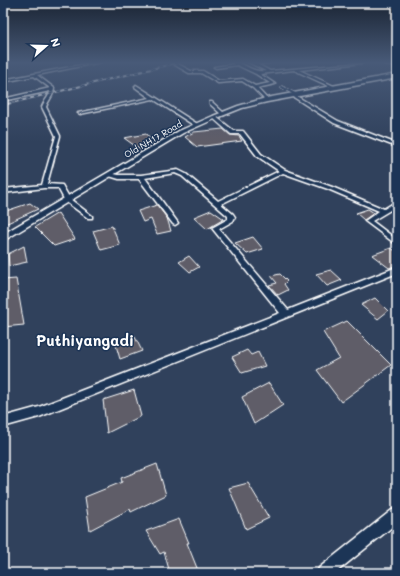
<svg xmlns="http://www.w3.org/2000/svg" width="400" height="576" font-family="Mali,sans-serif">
<rect width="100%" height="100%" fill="#30415c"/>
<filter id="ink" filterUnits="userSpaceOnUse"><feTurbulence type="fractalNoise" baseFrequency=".025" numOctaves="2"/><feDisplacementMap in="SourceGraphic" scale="8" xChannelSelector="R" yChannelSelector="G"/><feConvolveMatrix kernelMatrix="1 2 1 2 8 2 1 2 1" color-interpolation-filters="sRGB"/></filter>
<g filter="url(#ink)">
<!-- building -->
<path fill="#5e5d68" stroke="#fff" d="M223,129L230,135L239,136L242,141L197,147L185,137L194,132Z
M146,134L154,144L142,151L124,138Z
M30,203L38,209L3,225V212Z
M157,205L167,218L171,231L157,234L151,219L143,222L138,211Z
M368,209L374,213L364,220L356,213Z
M211,210L224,219L207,229L194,217Z
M58,213L75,239L54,246L35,227Z
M112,226L120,245L101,250L93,231Z
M253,237L263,249L247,254L235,243Z
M24,246L27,262L9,266L8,254Z
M391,248L397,252V265L389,268L372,255Z
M189,256L199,267L190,272L179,262Z
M331,270L342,280L327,286L316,274Z
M280,274L287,281L284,284L288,290L278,295L269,285L277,283L271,276Z
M16,279L24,325L3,327V280Z
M375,298L388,311L378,319L361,305Z
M347,321L391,365L341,402L317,370L339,358L323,332Z
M134,335L142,351L120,359L115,342Z
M247,350L251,355L258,352L265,366L242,373L232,357Z
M269,383L283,405L254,424L242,397Z
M134,390L141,416L107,433L103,400Z
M157,464L166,495L131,512L130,509L90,530L85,497L122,482L121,478Z
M248,483L269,518L246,529L229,488Z
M179,519L189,543H187L199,573H170L164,552L160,554L146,531Z"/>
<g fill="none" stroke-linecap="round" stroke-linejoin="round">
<!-- lane casing -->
<g stroke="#fff" stroke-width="3.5">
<path id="lane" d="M282,87L295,94"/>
</g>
<!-- street casing -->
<g stroke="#fff" stroke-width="3">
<path id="street" d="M96,62H101L37,75L54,88C54,96 48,100 46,107L60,136L47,184L62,185L70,199L92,216V218H88L65,201L58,188H44L3,193V189L42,185L56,136L42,107C44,101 50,96 50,91L3,101V99L50,88L34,76L3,82V80Z
M232,62C244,62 251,73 266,71L248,62L254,63L271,62L270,63L257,64L270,71L370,62L299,70L334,86L333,88L294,70L260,74L275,84L257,88L268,100L266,101L253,88L242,81L218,83L201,73H189L175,65L178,64L191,71H203L219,81L243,79L255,86L270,83L256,74L237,65L216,68L214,67L234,64Z
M379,62H383L397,66V68Z
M136,85L199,125L195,126L153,99L80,114L78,113L150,98L135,87Z
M293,94L338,121L397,144V147L334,123L292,96Z
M210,102H212L224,113V115H222L210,104Z
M215,116L234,131H243L261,154L285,170L332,187L384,209L397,201V206L372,221L397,240V245L365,221L379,211L328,189L283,173L221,204L233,214L235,217L233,221L219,229L288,310L397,267V273L39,417L3,427V417L39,407L280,313L212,228L228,219V216L182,176L175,173L145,178L178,223L175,225L173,224L139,179H119L106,175L109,173L119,175H141L178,170L186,174L218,201L279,171L257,156L240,134H231L213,118V117Z
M397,509V523L335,573H317L319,568L392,510Z"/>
</g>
<!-- primary casing -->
<g stroke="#fff" stroke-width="3">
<path id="primary" d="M397,74V78L267,102L242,108L217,118L183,133L3,241V234L179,131L213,116L238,106L266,98Z"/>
</g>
<!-- lane -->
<use href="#lane" stroke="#1d3557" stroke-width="2"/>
<!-- street -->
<use href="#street" fill="#1d3557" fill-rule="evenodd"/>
<!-- primary -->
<use href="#primary" fill="#1d3557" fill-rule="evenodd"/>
<!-- rail casing -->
<g stroke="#fff" stroke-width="2">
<path id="rail" d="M3,105L180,62"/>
</g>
<!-- rail -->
<use href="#rail" stroke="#1d3557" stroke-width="1.5" stroke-dasharray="4" stroke-linecap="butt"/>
</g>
</g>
<!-- sky -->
<linearGradient id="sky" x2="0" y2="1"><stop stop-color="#1a2433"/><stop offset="0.44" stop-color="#485a78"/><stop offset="1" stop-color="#485a78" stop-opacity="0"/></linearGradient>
<rect width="400" height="142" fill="url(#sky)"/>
<g text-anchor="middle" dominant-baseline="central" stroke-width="3" stroke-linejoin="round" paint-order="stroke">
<!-- far-street labels -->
<g font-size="9" fill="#fff" stroke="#1d3557">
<text transform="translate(153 139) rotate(-30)">Old NH17 Road</text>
</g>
<!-- district labels -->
<g font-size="15" font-weight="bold" fill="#fff" stroke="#1d3557">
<text x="85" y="340">Puthiyangadi</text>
</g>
</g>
<!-- margin -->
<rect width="400" height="576" fill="none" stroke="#1d3557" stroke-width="16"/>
<rect x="8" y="8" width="384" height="560" fill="none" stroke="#fff" stroke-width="1.5" filter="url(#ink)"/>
<!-- north arrow -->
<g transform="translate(46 46) rotate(70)" stroke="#1d3557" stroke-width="3" paint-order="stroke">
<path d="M0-3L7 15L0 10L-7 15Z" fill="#ffffff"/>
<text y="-6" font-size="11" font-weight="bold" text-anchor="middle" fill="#ffffff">N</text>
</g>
</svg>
